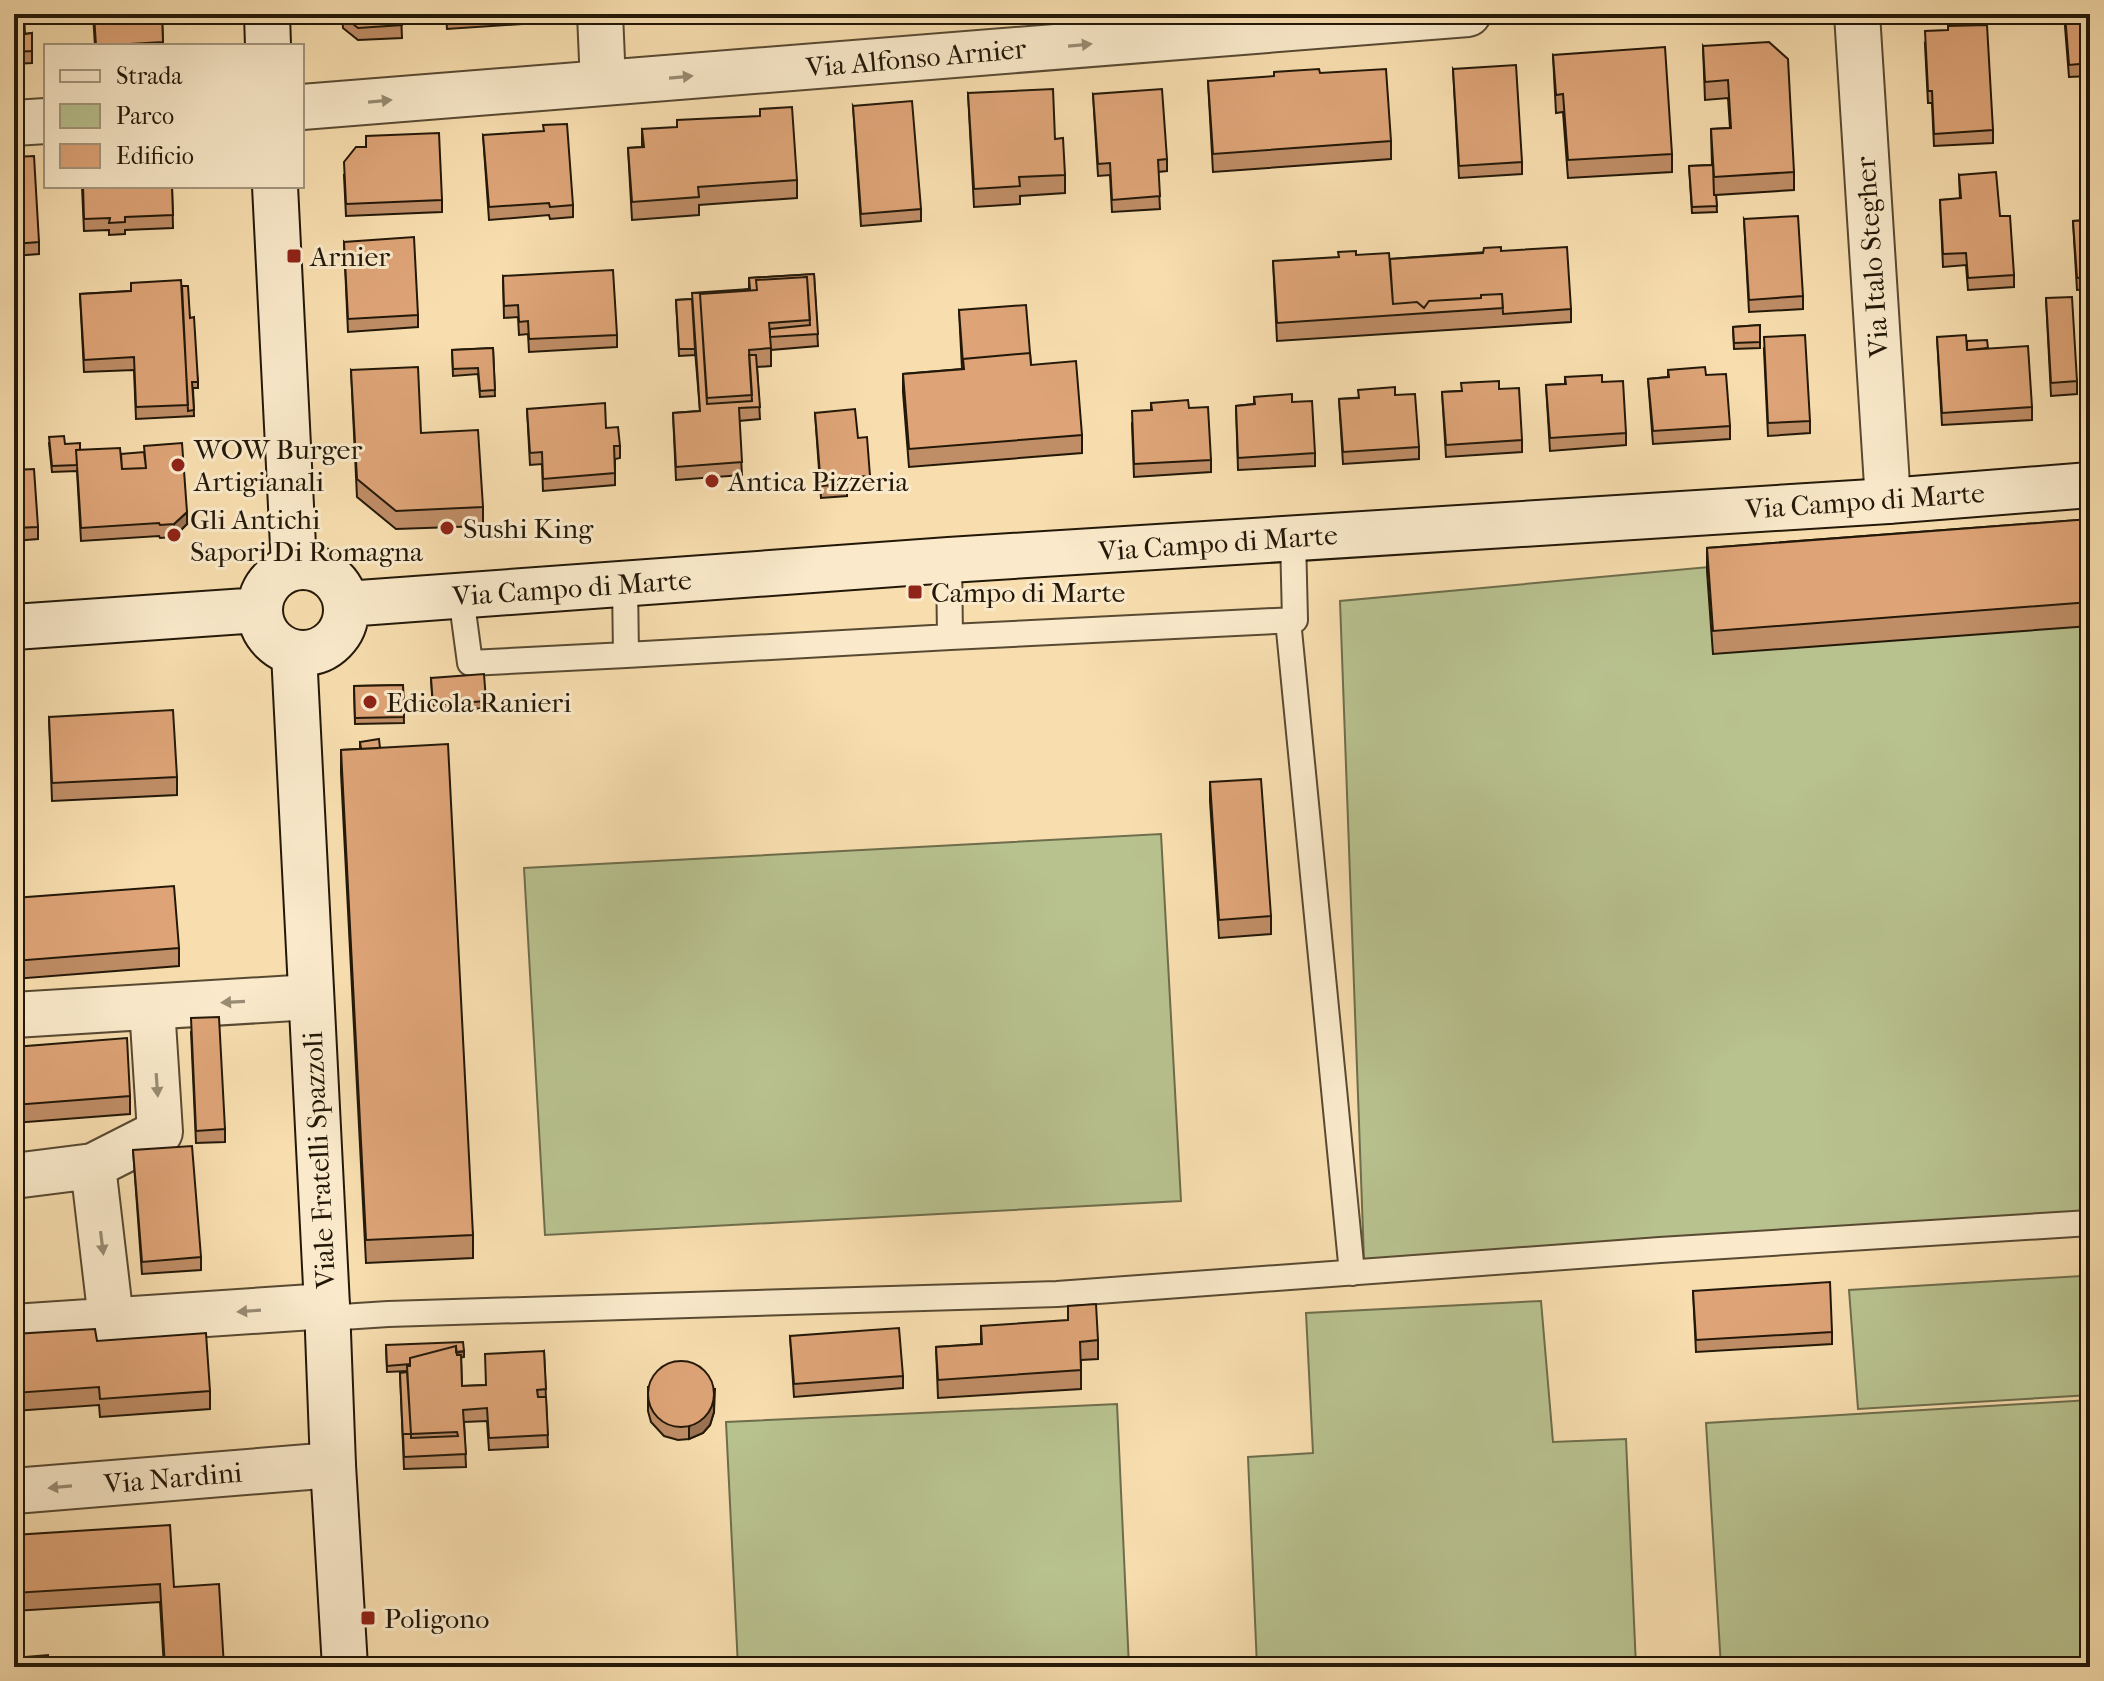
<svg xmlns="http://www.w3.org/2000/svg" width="2104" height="1681" font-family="'IM FELL French Canon',serif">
<rect width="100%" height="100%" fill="#f8deaf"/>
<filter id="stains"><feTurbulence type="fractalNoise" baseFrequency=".0025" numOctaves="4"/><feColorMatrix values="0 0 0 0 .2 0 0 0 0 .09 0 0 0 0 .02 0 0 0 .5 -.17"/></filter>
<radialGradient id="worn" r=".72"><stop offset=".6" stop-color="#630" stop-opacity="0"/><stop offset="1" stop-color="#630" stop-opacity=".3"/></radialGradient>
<!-- green -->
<path fill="#b8c28f" stroke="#6e6d4c" stroke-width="2" d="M2090,532V1214L1364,1260L1340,601Z
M1161,834L1181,1201L545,1235L524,868Z
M2081,1276L2090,1395L1858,1409L1849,1290Z
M1541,1301L1553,1442L1626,1439L1636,1667H1257L1248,1457L1313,1453L1306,1313Z
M2090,1400V1667H1721L1706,1423Z
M1117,1404L1129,1667H738L726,1422Z"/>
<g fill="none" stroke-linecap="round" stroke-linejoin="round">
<!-- lane casing -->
<g stroke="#584a32" stroke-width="28">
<path id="lane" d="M461,596L470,663L626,655L625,584
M1288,620L1352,1273
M950,637L1295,620L1293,538
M626,655L950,637L949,560
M327,1318L388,1314L1057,1294L1660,1250L2090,1223"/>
</g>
<!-- street casing -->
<g stroke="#584a32" stroke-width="48">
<path id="street" d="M600,14L603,83
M1857,14L1888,501
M302,107L1468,14
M14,123L46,121
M14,1015L311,997
M93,1166L111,1320
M14,1176L93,1166L160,1132L152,1007
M14,1327L327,1306
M14,1491L333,1465"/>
</g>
<!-- secondary casing -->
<g stroke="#231808" stroke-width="48">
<path id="secondary" d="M267,14L268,46
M275,186L294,566
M260 610a43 43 0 1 1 86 0a43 43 0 1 1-86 0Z
M346,604L949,560L1888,501L2090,485
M14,627L259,610
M294,653L327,1306L333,1465L345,1667"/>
</g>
<!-- lane -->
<use href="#lane" stroke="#faeacb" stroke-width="24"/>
<!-- street -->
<use href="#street" stroke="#faeacb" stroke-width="44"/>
<!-- secondary -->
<use href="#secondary" stroke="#faeacb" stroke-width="44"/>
</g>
<!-- wall -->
<path fill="#bf8d66" stroke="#231808" stroke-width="2" d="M14,14L25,34L32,33V63L14,64Z
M93,14H162L163,46H95Z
M342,14H401L402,38L358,40L343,28Z
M446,14H551V22L447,29Z
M713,14H750L714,18Z
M2064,14H2090V76L2069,77Z
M1925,44L1993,130V143L1934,146L1932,103H1928Z
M1703,46L1794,172V190L1716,195L1717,212L1692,213L1689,166L1712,165L1711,129L1730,128L1728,98L1705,100Z
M1553,55L1672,154V172L1568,178L1563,112L1556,113Z
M1453,69L1522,162V174L1459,178Z
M1208,81L1391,141V159L1213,172Z
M968,93L1055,139L1065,175V193L1020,196V204L974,207Z
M1093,94L1167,159V171L1158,172L1160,209L1112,212L1110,175L1098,176Z
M853,106L921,209V221L861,226Z
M642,129L797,180V198L699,205V215L632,220L628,148L642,147Z
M483,135L573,205V217L550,219L549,215L489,220Z
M14,157L39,242V254L14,256Z
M344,175L442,200V212L346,216Z
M1959,175L2000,216L2014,275V287L1968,290L1966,265L1943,267L1940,200L1960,199Z
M82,186L172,187L173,228L125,230V234L109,235V230L84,231Z
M1744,219L1803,296V309L1749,312Z
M2090,220V289L2077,290L2073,221Z
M344,242L418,315V327L348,332Z
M1501,251L1571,309V322L1277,341L1273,261L1390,259Z
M814,274L818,346L771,350V366L757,367L760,419L739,421L742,475L676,480L673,413L700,411L695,350V355L679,356L676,300L692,299L749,289V278Z
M503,276L617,335V347L529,352L528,334L519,335L518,317L504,318Z
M182,286L190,318L198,382V388H193L194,416L136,419L134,370L84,372L80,294L131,291Z
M2046,298L2077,381V394L2051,396Z
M959,310L1030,353L1031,365L1082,435V453L909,467L903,392V374L962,369Z
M1760,325V348L1734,349L1733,327Z
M1937,337L1967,341L1988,348L2032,407V420L1942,425Z
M493,348L495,396L480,397L478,374L453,376L452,350Z
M1764,350L1810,421V433L1768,436Z
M351,370L421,433L483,507V526L396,529L357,497Z
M1668,370L1706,375L1730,426V439L1653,444L1648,379L1668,377Z
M1565,377L1602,382L1626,433V445L1550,451L1546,385L1565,384Z
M1499,389L1522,440V452L1446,457L1442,392Z
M1395,395L1419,447V459L1343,464L1339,399Z
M1254,397L1292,402L1315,453V466L1238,470L1236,406L1254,404Z
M1151,403L1189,408L1211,460V472L1134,477L1132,423L1151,410Z
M527,409L606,428L620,446V458L615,459V485L543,491L542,464L530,465Z
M815,413L858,438L870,476V488L847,489V496L821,498Z
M49,443L65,444L80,450L121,454L187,524L174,537L160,538L159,536L81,541L77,471L52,472Z
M14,470L38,527V539L14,541Z
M2090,519V626L1713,654L1707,571V548Z
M431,678L486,701V708L433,711Z
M403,685L404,723L355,724L354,686Z
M49,717L177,777V795L52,801Z
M360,742L380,748L473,1235V1258L366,1263L341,773V750L360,749Z
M1210,782L1271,916V934L1219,938L1210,801Z
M14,898L179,948V966L14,979Z
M191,1031L225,1129V1142L196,1143Z
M14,1047L130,1096V1114L14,1123Z
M133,1150L201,1257V1270L142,1274Z
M1693,1291L1832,1332V1344L1696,1352Z
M981,1326L1098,1340V1359L1081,1360V1389L938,1398L936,1347L981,1344Z
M14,1334L97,1341L210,1391V1409L100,1417L99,1405L14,1411Z
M790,1336L903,1376V1388L794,1397Z
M386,1345L464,1357H461L462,1386L485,1385L544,1351L548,1447L489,1450L487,1421L464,1422L466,1467L404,1469L400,1373L407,1372V1371L387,1372Z
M648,1387L715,1389L714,1412L710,1425L703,1433L689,1439L678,1440L664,1436L651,1422L648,1411Z
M14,1535L174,1587L224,1667H164L160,1602L14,1611Z"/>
<!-- shaded-wall -->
<path fill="#9b7353" stroke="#231808" stroke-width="2" d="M187,512V524L174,537V524Z
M464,1351V1357L410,1370V1364Z
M714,1400V1412L710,1425L703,1433L689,1439V1427Z"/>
<!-- building -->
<path fill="#dea477" stroke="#231808" stroke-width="2" fill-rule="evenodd" d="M14,14H24L25,34L32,33V51L14,52Z
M94,14H162L163,42L96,46Z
M343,14H401L402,25L358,28L343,16Z
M447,14H486L447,17Z
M2065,14H2090V63L2069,65Z
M1987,25L1993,130L1934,134L1932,91H1928L1925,31L1948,30V26Z
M1769,42L1788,59L1794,172L1714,177L1711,129L1731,128L1728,80L1705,82L1703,46Z
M1665,47L1672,154L1568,160L1563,94L1556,95L1553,55Z
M1516,65L1522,162L1459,166L1453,69Z
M1319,69L1320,73L1386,69L1391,141L1213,154L1208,81L1274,76V72Z
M1053,89L1055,139L1063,138L1065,175L1019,177L1020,186L974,189L968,93Z
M1162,89L1167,159L1158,160L1160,196L1112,200L1110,163L1098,164L1093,94Z
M912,101L921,209L861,214L853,106Z
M792,107L797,180L698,187L699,197L632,202L628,148L644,147L642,129L677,127V120L760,116V109Z
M567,124L573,205L550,207L549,203L489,207L483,135L544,131L543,125Z
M439,133L442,200L346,204L344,162L356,147H366V136Z
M34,156L39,242L14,244V157Z
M1713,165L1714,195H1716L1717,206L1692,207L1689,166Z
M1996,172L2000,216H2010L2014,275L1968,278L1966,253L1943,254L1940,200L1961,198L1959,175Z
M83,186L172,187L173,215L125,217V222L109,223L110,218L84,219Z
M1798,216L1803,296L1749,300L1744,219Z
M2090,220V277L2077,278L2073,221Z
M414,237L418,315L348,319L344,242Z
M1501,247V251L1567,247L1571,309L1503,314L1502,294L1481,295V298L1429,301L1424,308L1417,302L1393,304L1390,259L1483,253L1484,248Z
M1356,251V255L1389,253L1393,304L1417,302L1424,308L1429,301L1481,298V295L1502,294L1503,308L1277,323L1273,261L1339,257L1338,252Z
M613,270L617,335L529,339L528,321L519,322L518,305L504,306L503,276Z
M814,274L818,334L770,337V329L810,325L807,277L756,280L757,290L700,294L707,404L752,401L749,355H756L760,407L739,408L742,462L676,467L673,413L700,411L692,293L750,289L749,278Z
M807,277L810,320L769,323L771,348L749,350L752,395L707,398L700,294L757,290L756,280Z
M181,280L188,405L136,407L134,357L84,360L80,294L131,291V283Z
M182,286H188L190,318L194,317L198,382H192L194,410L188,411Z
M2072,297L2077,381L2051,383L2046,298Z
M692,299L695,349H679L676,300Z
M1026,305L1030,353L963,359V364L959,310Z
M1760,325V342L1734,343L1733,327Z
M1805,335L1810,421L1768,423L1764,337Z
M1966,335L1967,350L2028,346L2032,407L1942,413L1937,337Z
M1987,340L1988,348L1967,350V341Z
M493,348L495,390L480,391L478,368L453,369L452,350Z
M1030,353L1031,365L1076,361L1082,435L909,449L903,374L964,369L963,359Z
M418,367L421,433L478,430L483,507L396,511L357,479L351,370Z
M1705,367L1706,375L1726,374L1730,426L1653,431L1648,379L1669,377L1668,370Z
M1602,375V382L1623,381L1626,433L1550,438L1546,385L1566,384L1565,377Z
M1499,381V389L1519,388L1522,440L1446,445L1442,392L1462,391L1461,383Z
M1395,387V395L1415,394L1419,447L1343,452L1339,399L1359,398L1358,390Z
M1292,394V402L1312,401L1315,453L1238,458L1236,406L1255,404L1254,397Z
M1188,400L1189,408L1208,407L1211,460L1134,464L1132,411L1152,410L1151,403Z
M605,403L606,428L618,427L620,446H614L615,473L543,479L542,452L530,453L527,409Z
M855,409L858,438L867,437L870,476L846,477L847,484L821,486L815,413Z
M64,436L65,444L80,443V450H76L77,465L52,466L49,437Z
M182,443L187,512L174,524L160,525L159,523L81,528L76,450L120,448L122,469L146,468L144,446Z
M144,452L146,468L122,469L121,454Z
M34,469L38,527L14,528V470Z
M2090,519V602L1713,631L1707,548Z
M484,674L486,701L433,705L431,678Z
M403,685L404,717L355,718L354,686Z
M173,710L177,777L52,783L49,717Z
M379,739L380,748L361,749L360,742Z
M448,744L473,1235L366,1240L341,750Z
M1261,779L1271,916L1219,920L1210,782Z
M174,886L179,948L14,961V898Z
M219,1017L225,1129L196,1131L191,1018Z
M127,1038L130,1096L14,1105V1047Z
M192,1146L201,1257L142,1262L133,1150Z
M1830,1282L1832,1332L1696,1340L1693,1291Z
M1096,1304L1098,1340L1080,1342L1081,1370L938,1380L936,1347L982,1344L981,1326L1068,1320V1306Z
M899,1328L903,1376L794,1384L790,1336Z
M95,1329L97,1341L206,1333L210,1391L100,1399L99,1387L14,1393V1334Z
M463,1342L464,1351L456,1352V1346L410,1358V1364L387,1366L386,1345Z
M456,1346L457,1355H461L462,1386L486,1385L485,1354L544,1351L546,1389L537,1390L538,1397H546L548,1435L489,1438L487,1408L463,1410L466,1454L404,1457L403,1434H411L407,1366H410V1358ZM457,1432L458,1436L411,1438V1434Z
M648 1394a33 33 0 1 1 66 0a33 33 0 1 1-66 0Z
M407,1372L411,1434H403V1440L400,1373Z
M170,1525L174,1587L219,1584L224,1667H165L160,1584L14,1593V1535Z
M48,1655V1667H14V1658Z"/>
<!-- one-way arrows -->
<defs><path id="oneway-solid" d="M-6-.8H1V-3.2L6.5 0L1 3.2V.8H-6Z" transform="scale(2)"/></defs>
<g fill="#998c73">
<use href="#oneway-solid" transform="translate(1080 45) rotate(-5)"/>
<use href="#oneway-solid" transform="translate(681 77) rotate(-5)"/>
<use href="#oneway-solid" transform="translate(380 101) rotate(-5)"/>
<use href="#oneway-solid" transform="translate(233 1002) rotate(177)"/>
<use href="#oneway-solid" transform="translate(157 1085) rotate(86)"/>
<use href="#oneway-solid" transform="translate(102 1243) rotate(83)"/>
<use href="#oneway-solid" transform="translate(249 1311) rotate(176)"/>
<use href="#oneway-solid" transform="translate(60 1487) rotate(175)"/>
</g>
<!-- markers -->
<g fill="#8f2418" stroke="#faeacb" stroke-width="3">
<rect x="286" y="248" width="16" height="16" rx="4"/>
<circle cx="178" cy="465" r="8"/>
<circle cx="712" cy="481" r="8"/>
<circle cx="447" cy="528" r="8"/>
<circle cx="174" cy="535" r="8"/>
<rect x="907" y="584" width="16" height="16" rx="4"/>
<circle cx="370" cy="702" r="8"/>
<rect x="360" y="1610" width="16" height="16" rx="4"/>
</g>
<g text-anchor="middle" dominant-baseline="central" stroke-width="6" stroke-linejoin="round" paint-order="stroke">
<!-- street labels -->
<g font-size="28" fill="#231808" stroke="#faeacb">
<text transform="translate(916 58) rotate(-5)">Via Alfonso Arnier</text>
<text transform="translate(1872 257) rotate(-94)">Via Italo Stegher</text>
<text transform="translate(1865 501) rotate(-4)">Via Campo di Marte</text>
<text transform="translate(1218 543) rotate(-4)">Via Campo di Marte</text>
<text transform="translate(572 588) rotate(-4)">Via Campo di Marte</text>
<text transform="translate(319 1160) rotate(-93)">Viale Fratelli Spazzoli</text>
<text transform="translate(173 1478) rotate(-5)">Via Nardini</text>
</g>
<!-- poi labels -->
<g font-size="28" fill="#231808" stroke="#faeacb" text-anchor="start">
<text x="310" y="256">Arnier</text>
<text x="194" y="449">WOW Burger<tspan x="194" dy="32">Artigianali</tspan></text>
<text x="728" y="481">Antica Pizzeria</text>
<text x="190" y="519">Gli Antichi<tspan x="190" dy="32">Sapori Di Romagna</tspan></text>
<text x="463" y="528">Sushi King</text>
<text x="931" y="592">Campo di Marte</text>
<text x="386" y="702">Edicola Ranieri</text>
<text x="384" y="1618">Poligono</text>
</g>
</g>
<!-- margin -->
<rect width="2104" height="1681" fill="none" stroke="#f8deaf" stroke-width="48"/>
<rect x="16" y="16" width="2072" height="1649" fill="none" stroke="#231808" stroke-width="4"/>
<rect x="24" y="24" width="2056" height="1633" fill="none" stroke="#231808" stroke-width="2"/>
<!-- legend -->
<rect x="44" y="44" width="260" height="144" fill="#faeacb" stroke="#a4967d" stroke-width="2"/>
<rect x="60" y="70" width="40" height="12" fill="#faeacb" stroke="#a4967d" stroke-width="2"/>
<text x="116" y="84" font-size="24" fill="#231808">Strada</text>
<rect x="60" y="104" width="40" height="24" fill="#b8c28f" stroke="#a4967d" stroke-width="2"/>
<text x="116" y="124" font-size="24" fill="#231808">Parco</text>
<rect x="60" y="144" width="40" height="24" fill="#dea477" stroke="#a4967d" stroke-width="2"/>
<text x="116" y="164" font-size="24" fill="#231808">Edificio</text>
<rect width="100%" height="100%" filter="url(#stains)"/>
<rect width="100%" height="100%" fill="url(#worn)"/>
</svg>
